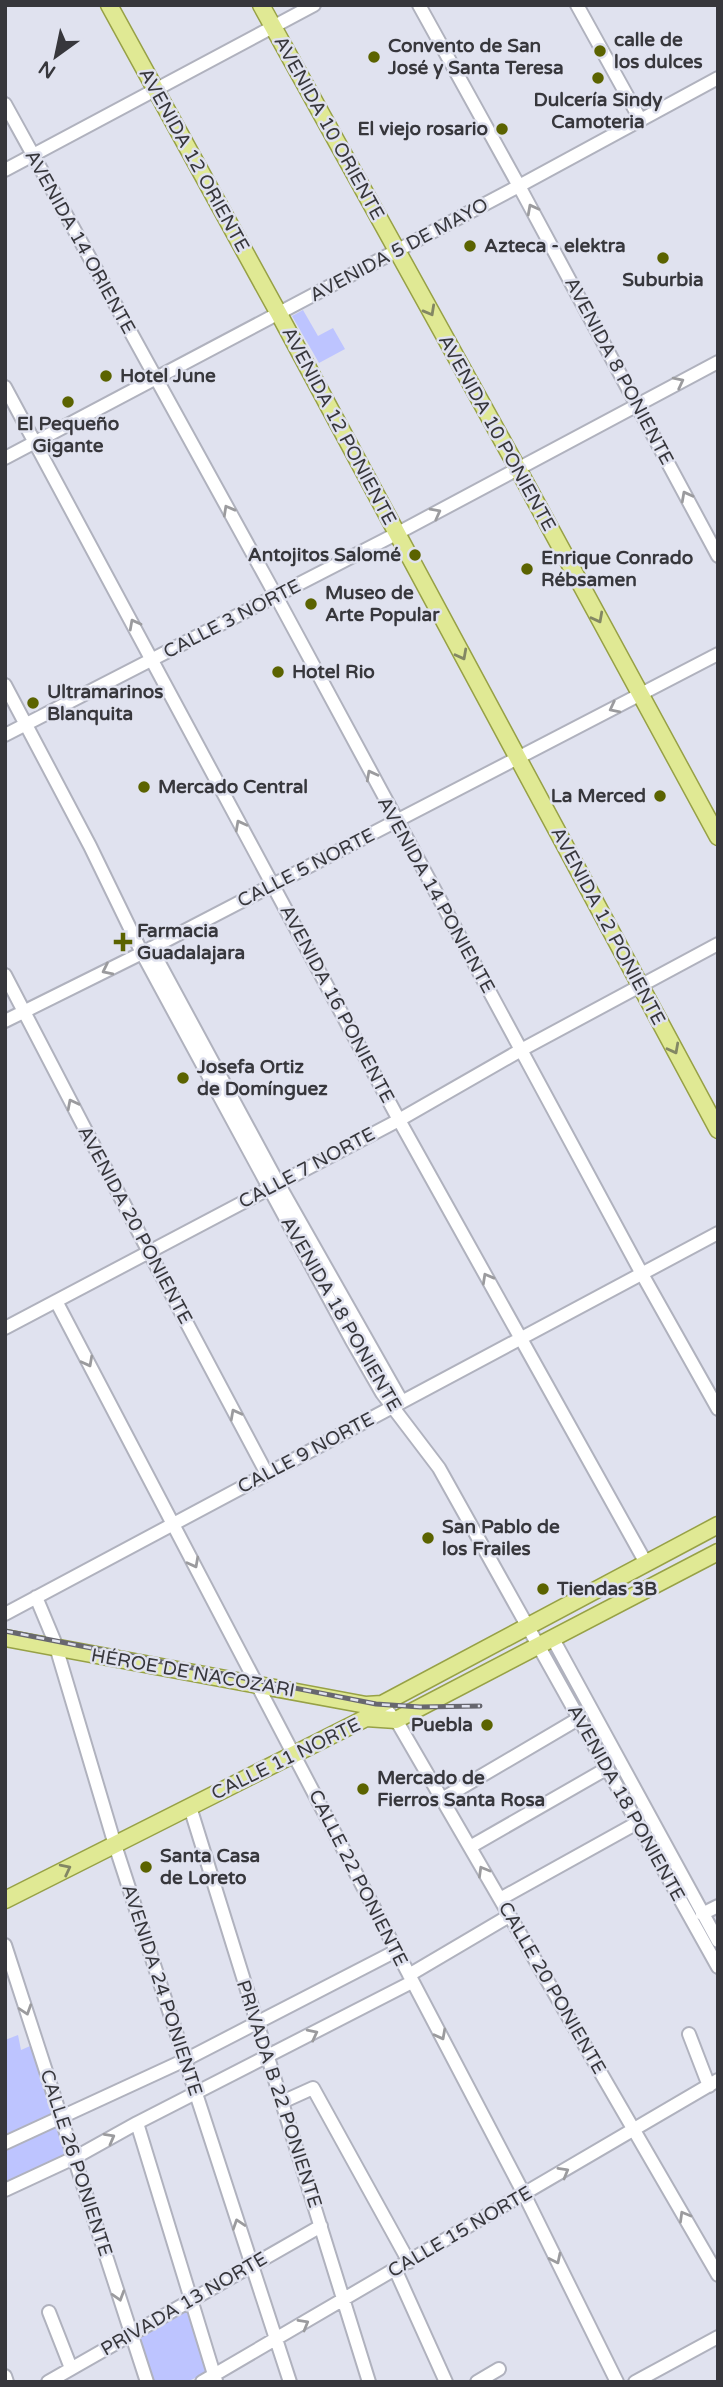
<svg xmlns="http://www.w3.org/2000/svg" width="723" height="2387" font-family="'Varela Round',sans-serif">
<rect width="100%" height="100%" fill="#e0e2ef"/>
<!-- green -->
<path fill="#bdc4ff" d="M303,310L318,336L333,328L345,349L319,363L292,316Z
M18,2035L21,2050L37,2043L76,2157L5,2190V2040Z
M182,2309L186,2310L207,2372L187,2382H152L138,2335Z"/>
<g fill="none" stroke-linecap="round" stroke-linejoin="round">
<!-- minor casing -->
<g stroke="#b0b2be" stroke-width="16">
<path id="minor" d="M419,5L519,186L718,556
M577,5L640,119
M5,104L276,596L642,1274L718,1409
M5,170L314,5
M5,387L399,1120L646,1563
M5,458L519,186L718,78
M5,685L90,846L142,953L351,1339L382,1393L439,1468L718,1967
M5,735L396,534L718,362
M151,948L278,1183L402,1402
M5,975L149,1252L267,1474
M5,1021L142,953L718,654
M56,1301L524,2194L617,2382
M5,1328L399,1120L521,1050L718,944
M36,1597L54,1640L115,1845L290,2382
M5,1614L718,1233
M553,1639L718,1941
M382,1704L399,1725L718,2275
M442,1799L578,1719
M190,1807L369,2382
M470,1847L606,1769
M500,1899L637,1823
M702,1914L718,1906
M5,1945L147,2382
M409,1975L509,1916
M689,2034L709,2086
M282,2102L313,2088L409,2262
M137,2123L216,2381
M5,2143L185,2060L396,1951
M5,2190L76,2157L137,2123L412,1982
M395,2269L446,2382
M49,2312L71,2368
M5,2376L7,2382
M48,2382L321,2226
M202,2382L718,2080
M477,2382L499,2369
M635,2382L718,2337"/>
</g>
<!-- major casing -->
<g stroke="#97a146" stroke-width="19">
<path id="major" d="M109,5L279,314L718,1130
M261,5L518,469L718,837
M5,1638L366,1705L382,1704L718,1525
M5,1900L366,1718L396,1720L718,1552"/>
</g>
<!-- minor -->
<use href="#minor" stroke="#fff" stroke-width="12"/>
<!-- major -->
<use href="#major" stroke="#e0e994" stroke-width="16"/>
<!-- rail casing -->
<g stroke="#67676f" stroke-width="5">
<path id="rail" d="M5,1631L376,1704L420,1707L480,1706"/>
</g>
<!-- rail -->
<use href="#rail" stroke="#e0e2ef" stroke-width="2.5" stroke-dasharray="8" stroke-linecap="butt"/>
</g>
<!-- one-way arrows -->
<defs><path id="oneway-chevron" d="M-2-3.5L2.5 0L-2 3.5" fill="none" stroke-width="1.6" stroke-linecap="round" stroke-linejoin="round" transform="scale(1.75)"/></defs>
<g stroke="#9b9b9e">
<use href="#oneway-chevron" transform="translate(532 209) rotate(-118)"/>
<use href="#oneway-chevron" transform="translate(679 382) rotate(-27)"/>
<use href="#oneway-chevron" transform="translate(686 496) rotate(-118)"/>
<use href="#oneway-chevron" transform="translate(228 510) rotate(-119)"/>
<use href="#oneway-chevron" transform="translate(436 513) rotate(-28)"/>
<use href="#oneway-chevron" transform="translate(134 624) rotate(-118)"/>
<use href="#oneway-chevron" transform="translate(614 708) rotate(153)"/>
<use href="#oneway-chevron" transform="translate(371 775) rotate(-118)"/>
<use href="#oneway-chevron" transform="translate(240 825) rotate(-118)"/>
<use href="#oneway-chevron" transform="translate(107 970) rotate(154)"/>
<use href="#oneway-chevron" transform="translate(72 1104) rotate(-117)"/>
<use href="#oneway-chevron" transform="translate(487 1278) rotate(-119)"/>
<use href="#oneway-chevron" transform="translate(88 1362) rotate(62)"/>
<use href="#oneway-chevron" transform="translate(235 1414) rotate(-118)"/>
<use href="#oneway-chevron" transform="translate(194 1563) rotate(62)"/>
<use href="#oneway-chevron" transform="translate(483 1871) rotate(-120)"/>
<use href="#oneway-chevron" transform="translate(26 2010) rotate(72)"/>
<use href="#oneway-chevron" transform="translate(313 2034) rotate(-27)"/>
<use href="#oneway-chevron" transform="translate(441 2035) rotate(62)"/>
<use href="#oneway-chevron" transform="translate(110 2138) rotate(-29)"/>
<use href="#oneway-chevron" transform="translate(564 2172) rotate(-30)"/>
<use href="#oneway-chevron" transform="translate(684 2216) rotate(-120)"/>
<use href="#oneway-chevron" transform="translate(238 2224) rotate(-108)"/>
<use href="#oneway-chevron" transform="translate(556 2259) rotate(64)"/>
<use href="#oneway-chevron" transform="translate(119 2296) rotate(73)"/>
<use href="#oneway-chevron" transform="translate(304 2324) rotate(-30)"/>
</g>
<g stroke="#838764">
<use href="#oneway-chevron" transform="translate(430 311) rotate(61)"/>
<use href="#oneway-chevron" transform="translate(598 618) rotate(62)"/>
<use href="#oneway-chevron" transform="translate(462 655) rotate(62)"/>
<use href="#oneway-chevron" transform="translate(674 1049) rotate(62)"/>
<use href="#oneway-chevron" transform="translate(66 1869) rotate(-27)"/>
</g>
<!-- markers -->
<g fill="#5b6300" stroke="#e0e2ef" stroke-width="2.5">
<circle cx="600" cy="51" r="7"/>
<circle cx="374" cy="57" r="7"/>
<circle cx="598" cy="78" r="7"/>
<circle cx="502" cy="129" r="7"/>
<circle cx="470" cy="246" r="7"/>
<circle cx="663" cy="258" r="7"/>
<circle cx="106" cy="376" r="7"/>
<circle cx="68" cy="402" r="7"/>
<circle cx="415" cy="555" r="7"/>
<circle cx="527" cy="569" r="7"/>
<circle cx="311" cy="604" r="7"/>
<circle cx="278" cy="672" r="7"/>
<circle cx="33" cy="703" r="7"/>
<circle cx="144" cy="787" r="7"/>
<circle cx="660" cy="796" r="7"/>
<path d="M119.5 931.5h7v7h7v7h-7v7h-7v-7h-7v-7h7z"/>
<circle cx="183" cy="1078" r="7"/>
<circle cx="428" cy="1538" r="7"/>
<circle cx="543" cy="1589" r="7"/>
<circle cx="487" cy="1725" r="7"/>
<circle cx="363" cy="1789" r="7"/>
<circle cx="146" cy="1867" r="7"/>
</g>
<g text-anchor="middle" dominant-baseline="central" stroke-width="5" stroke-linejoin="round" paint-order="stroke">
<!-- poi labels -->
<g font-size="19" font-weight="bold" fill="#37373c" stroke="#e0e2ef" text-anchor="start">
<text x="614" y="40">calle de<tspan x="614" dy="22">los dulces</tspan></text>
<text x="388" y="46">Convento de San<tspan x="388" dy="22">José y Santa Teresa</tspan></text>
<text x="598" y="100" text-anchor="middle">Dulcería Sindy<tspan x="598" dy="22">Camoteria</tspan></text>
<text x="488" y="129" text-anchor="end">El viejo rosario</text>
<text x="484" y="246">Azteca - elektra</text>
<text x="663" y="280" text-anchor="middle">Suburbia</text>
<text x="120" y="376">Hotel June</text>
<text x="68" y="424" text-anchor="middle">El Pequeño<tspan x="68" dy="22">Gigante</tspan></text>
<text x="401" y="555" text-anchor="end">Antojitos Salomé</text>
<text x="541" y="558">Enrique Conrado<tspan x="541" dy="22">Rébsamen</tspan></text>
<text x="325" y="593">Museo de<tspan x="325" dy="22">Arte Popular</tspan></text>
<text x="292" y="672">Hotel Rio</text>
<text x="47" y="692">Ultramarinos<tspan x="47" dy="22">Blanquita</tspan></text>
<text x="158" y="787">Mercado Central</text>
<text x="646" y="796" text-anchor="end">La Merced</text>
<text x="137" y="931">Farmacia<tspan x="137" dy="22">Guadalajara</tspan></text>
<text x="197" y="1067">Josefa Ortiz<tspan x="197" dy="22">de Domínguez</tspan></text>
<text x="442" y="1527">San Pablo de<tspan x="442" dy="22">los Frailes</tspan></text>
<text x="557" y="1589">Tiendas 3B</text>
<text x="473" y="1725" text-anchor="end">Puebla</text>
<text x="377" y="1778">Mercado de<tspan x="377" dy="22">Fierros Santa Rosa</tspan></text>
<text x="160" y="1856">Santa Casa<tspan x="160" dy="22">de Loreto</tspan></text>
</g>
<!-- street labels -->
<g font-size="19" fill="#37373c" stroke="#e0e2ef">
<text transform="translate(329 128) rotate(61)">AVENIDA 10 ORIENTE</text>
<text transform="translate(194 160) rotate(61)">AVENIDA 12 ORIENTE</text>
<text transform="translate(80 242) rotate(61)">AVENIDA 14 ORIENTE</text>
<text transform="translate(399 250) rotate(-28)">AVENIDA 5 DE MAYO</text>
<text transform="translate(619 371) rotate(62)">AVENIDA 8 PONIENTE</text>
<text transform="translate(339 426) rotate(62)">AVENIDA 12 PONIENTE</text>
<text transform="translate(497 433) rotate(61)">AVENIDA 10 PONIENTE</text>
<text transform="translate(232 619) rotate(-27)">CALLE 3 NORTE</text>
<text transform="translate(306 868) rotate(-27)">CALLE 5 NORTE</text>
<text transform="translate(436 895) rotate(61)">AVENIDA 14 PONIENTE</text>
<text transform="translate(608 926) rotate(62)">AVENIDA 12 PONIENTE</text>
<text transform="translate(337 1004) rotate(62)">AVENIDA 16 PONIENTE</text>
<text transform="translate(307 1168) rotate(-28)">CALLE 7 NORTE</text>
<text transform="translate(135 1225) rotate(62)">AVENIDA 20 PONIENTE</text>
<text transform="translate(341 1314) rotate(60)">AVENIDA 18 PONIENTE</text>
<text transform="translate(306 1453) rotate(-28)">CALLE 9 NORTE</text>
<text transform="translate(193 1673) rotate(10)">HÉROE DE NACOZARI</text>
<text transform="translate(286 1759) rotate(-26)">CALLE 11 NORTE</text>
<text transform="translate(626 1803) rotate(61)">AVENIDA 18 PONIENTE</text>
<text transform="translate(358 1878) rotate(63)">CALLE 22 PONIENTE</text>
<text transform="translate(552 1988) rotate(60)">CALLE 20 PONIENTE</text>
<text transform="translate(162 1990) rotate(72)">AVENIDA 24 PONIENTE</text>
<text transform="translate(279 2094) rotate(72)">PRIVADA B 22 PONIENTE</text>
<text transform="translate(76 2163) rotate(72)">CALLE 26 PONIENTE</text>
<text transform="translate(460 2232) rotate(-30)">CALLE 15 NORTE</text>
<text transform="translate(184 2304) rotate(-30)">PRIVADA 13 NORTE</text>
</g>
</g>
<!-- border -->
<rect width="723" height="2387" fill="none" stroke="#37373c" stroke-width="14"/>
<!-- north arrow -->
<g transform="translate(56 56) rotate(213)" stroke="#e0e2ef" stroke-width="5" paint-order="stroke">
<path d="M0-5L12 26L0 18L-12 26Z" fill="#37373c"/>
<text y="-10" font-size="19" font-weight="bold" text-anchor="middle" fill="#37373c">N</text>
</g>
</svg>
